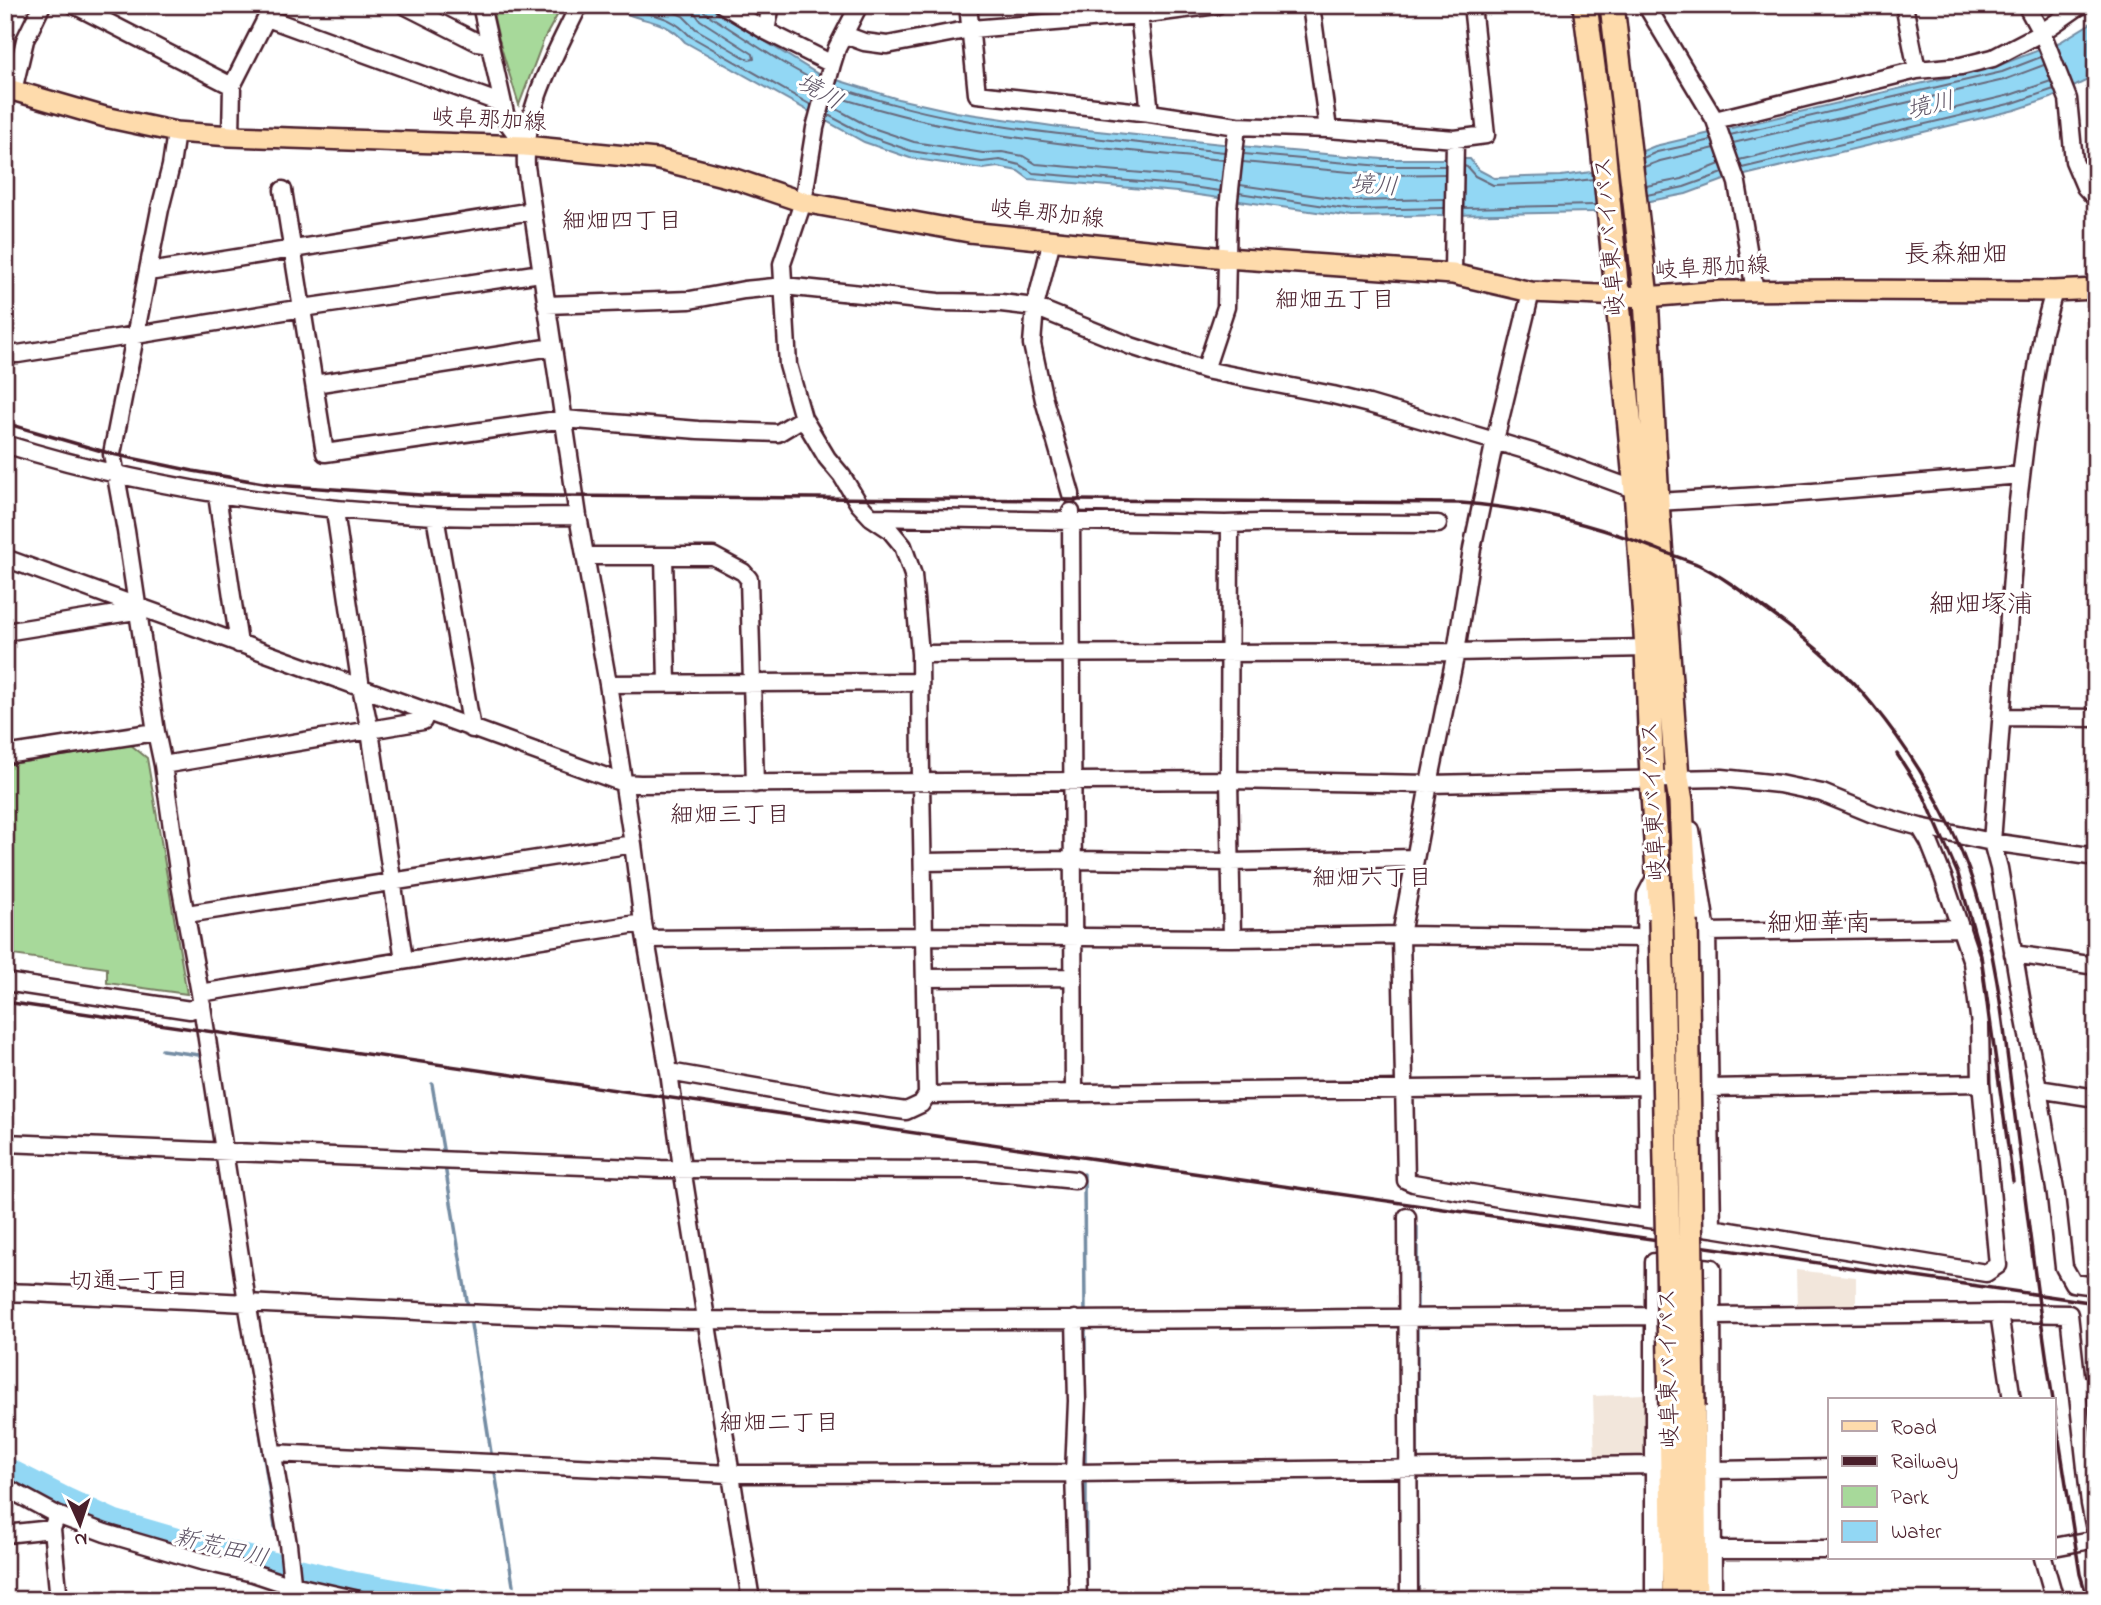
<svg xmlns="http://www.w3.org/2000/svg" width="2101" height="1605" font-family="'Indie Flower','Klee One',sans-serif">
<rect width="100%" height="100%" fill="#fff"/>
<filter id="ink" filterUnits="userSpaceOnUse"><feTurbulence type="fractalNoise" baseFrequency=".0143" numOctaves="2"/><feDisplacementMap in="SourceGraphic" scale="14" xChannelSelector="R" yChannelSelector="G"/><feConvolveMatrix kernelMatrix="1 2 1 2 8 2 1 2 1" color-interpolation-filters="sRGB"/></filter>
<g filter="url(#ink)">
<!-- built -->
<path fill="#f2e6db" d="M1796,1270L1856,1277V1309L1797,1310Z
M1645,1394L1646,1461L1595,1463L1593,1396Z"/>
<!-- green -->
<path fill="#a7d99a" stroke="#787c62" stroke-width="2" d="M491,5H563L544,39L519,105L500,44Z
M131,745L147,758L187,994L107,983V968L5,954V765Z"/>
<!-- water -->
<path fill="#92d7f4" stroke="#758da4" stroke-width="2" d="M611,5H706L818,74L898,99L956,112L1059,127L1280,150L1383,159H1470L1479,170L1494,178L1561,176L1591,172L1655,146L2000,65L2060,42L2096,20V76L2051,98L2015,110L1724,180L1686,194L1593,212L1352,217L1177,192L1029,179L1018,171L998,167L983,169L910,158L864,142L685,42C662,15 639,25 611,5Z"/>
<g fill="none" stroke-linecap="round" stroke-linejoin="round">
<!-- shore -->
<path stroke="#67697b" stroke-width="2" d="M623,5C652,19 665,10 690,36L811,105
M653,5L665,8L683,16L696,29L749,60L754,59L753,54L700,20L695,13L694,5
M703,5V10L707,14L783,63L817,82
M836,87C875,99 914,111 954,118C1043,135 1135,142 1225,152
M834,96C873,108 912,119 953,127C1042,144 1133,151 1224,160
M831,106L870,127L914,142L983,153L1002,152L1023,156L1036,164L1178,176L1221,182
M828,115L866,135L911,151L982,162L1000,160L1020,165L1033,173L1177,185L1220,191
M1730,135L2002,72L2041,57
M1733,143L2004,80L2044,65
M1244,154L1382,166H1445
M1643,158L1657,152L1712,140
M1739,160L2010,95L2051,81
M1243,162L1382,175L1445,174
M1464,166L1467,167L1475,176L1493,185L1561,183L1593,179
M1644,167L1660,161L1715,148
M1742,168L2013,103L2054,89
M1240,185L1353,201L1444,199
M1646,186L1682,179L1720,164
M1239,193L1352,210L1444,208
M1647,195L1684,187L1723,173
M1464,208L1595,205"/>
<!-- stream -->
<path stroke="#758da4" stroke-width="3.5" d="M162,1050L199,1055L202,1061L208,1096
M432,1084L444,1155
M445,1166L468,1307
M1084,1174L1085,1314
M1417,1227V1312
M470,1318L492,1459
M1417,1324V1463
M1085,1325V1468
M247,1349L275,1527
M494,1466L513,1585
M1417,1474L1418,1600
M1086,1476V1600"/>
<!-- river -->
<path stroke="#92d7f4" stroke-width="23" d="M5,1468L66,1499L114,1521L179,1540L353,1583L448,1600"/>
<!-- minor casing -->
<g stroke="#4a1f2b" stroke-width="21">
<path id="minor" d="M74,5L232,86
M404,5L477,42L490,44
M481,5L507,122L525,146
M579,5C555,55 523,109 526,166L578,516L608,684L633,844L643,923L669,1072L682,1168L751,1600
M723,5L766,31L832,64
M968,5L977,94L1150,113
M1138,5L1150,113L1237,126L1328,129L1455,139L1486,135L1472,5
M1311,5L1328,129
M1646,5L1715,120L1737,183L1755,291
M1904,5L1917,70
M2026,5L2045,40L2068,99L2074,161L2085,187L2096,199
M267,18L503,104
M766,31L771,5
M845,35L864,42L887,45L971,29L1139,15L1217,5
M13,91L25,40L42,5
M1715,120L1917,70L1961,66L1993,58L2041,33L2081,5
M176,132L171,166L160,209L112,454L126,531L156,732L163,765L180,884L200,993L247,1302L288,1544L294,1600
M231,136L232,86L273,5
M283,190L325,453L564,419L698,430L778,433L803,418
M1052,240L1035,307L1032,344L1044,400L1071,494
M148,270L155,271L532,211
M1453,274L1455,139
M2054,291L2043,331L2026,435L2017,510L1992,842L1999,868L2023,1009L2038,1089L2056,1195L2064,1267L2073,1283L2096,1286
M1531,292L1495,440L1472,549L1456,652L1429,784L1401,935L1406,1180L1413,1183L1505,1199L1648,1219
M546,305L690,300L744,290L784,286L938,302L1001,303L1035,307L1131,346L1205,370L1333,395L1369,404L1532,452L1636,490
M5,354H18L303,308L541,273
M1205,370L1226,307L1228,208L1237,126
M314,384L552,347
M5,444C146,488 288,509 435,516C482,518 531,516 578,516
M217,495L239,644
M1657,502L1776,495L2021,475
M337,509L336,518L361,688L370,731L404,960
M1071,512L1074,1093
M435,516L472,729
M871,517L1225,524L1259,523L1438,524
M1230,524L1229,780L1232,938
M586,556H713L743,572L749,579L755,784
M664,556L667,683
M5,558L623,783L640,784L1229,780L1429,784L1722,778L1779,784L1822,793L1873,814L1920,827L1992,842L2096,857
M5,632L129,612L137,606
M920,654L1456,652L1647,648
M608,684L920,682
M2001,717L2096,718
M5,755L156,732
M163,765L423,721L427,712
M923,862L1072,860L1230,862L1415,858
M1657,874L1646,895L1645,938L1648,1219L1657,1220
M187,914L633,844
M1707,932L1961,928
M646,939L924,936L1232,938L1401,935L1645,938
M2013,954L2096,966
M925,978L1072,977
M5,982L190,1010L202,1004
M200,993L643,923
M669,1072L841,1102L906,1111L921,1104L927,1095L921,782L920,654L913,575L903,546L889,529L871,517L859,504L842,476L827,458L803,418L788,365L782,264L803,202L815,128L832,64L837,48L859,5
M1709,1088L1981,1083
M2038,1089L2096,1098
M927,1095L1648,1086
M5,1143L661,1169L976,1170L1075,1180
M1407,1217L1409,1600
M1682,1224L1712,1228L1707,932L1691,830
M1712,1228L1986,1273L1998,1265L1981,1083L1980,1025L1972,962L1943,877L1929,842L1920,827
M5,1292C240,1301 474,1317 709,1320C1023,1322 1338,1318 1653,1316
M1999,1313L2069,1314L2090,1504L2096,1535
M1712,1316L1999,1313L2012,1400
M1075,1319L1077,1401L1074,1473L1078,1600
M2077,1384L2096,1387
M272,1453L731,1474L1074,1473L1654,1465
M1714,1470L1830,1468
M5,1487L57,1515
M52,1529L57,1515L105,1533L201,1561L253,1573L283,1583L359,1600
M5,1534L52,1529L59,1600
M2054,1547L2096,1539
M1713,1550H1830
M2043,1558L2055,1600
M1654,1600V1262L1712,1268L1713,1600"/>
</g>
<!-- major casing -->
<g stroke="#4a1f2b" stroke-width="24">
<path id="major" d="M5,88L105,117L176,132L231,136L525,146L656,159L735,179L803,202L969,232L1226,258L1453,274L1531,292L1646,297L1720,291L1833,290L2054,291L2096,289"/>
</g>
<!-- highway casing -->
<g stroke="#4a1f2b" stroke-width="28">
<path id="highway" d="M1585,5L1602,136L1636,490L1647,648L1652,779L1661,918
M1612,5L1646,297L1657,502L1677,778L1681,801L1686,921
M1693,1407L1695,1600
M1671,1408L1674,1600"/>
</g>
<!-- minor -->
<use href="#minor" stroke="#fff" stroke-width="16"/>
<!-- major -->
<use href="#major" stroke="#fedbac" stroke-width="19"/>
<!-- highway -->
<use href="#highway" stroke="#fedbac" stroke-width="23"/>
<!-- rail -->
<path stroke="#4a1f2b" stroke-width="3.5" d="M5,423L112,454L193,471L275,485L421,495L1461,503C1529,508 1590,523 1654,548C1668,554 1684,559 1699,565C1722,576 1744,593 1764,608C1803,636 1842,667 1872,704C1916,758 1953,821 1975,888C1997,957 2004,1029 2013,1101C2026,1201 2037,1301 2053,1400
M1897,754L1924,796L1958,874L1981,956L2013,1181
M5,1002L2096,1303
M2054,1407L2080,1574L2088,1600"/>
<!-- highway-bridge casing -->
<g stroke="#4a1f2b" stroke-width="28" stroke-linecap="butt">
<path id="highway-bridge" d="M1661,918L1671,1408
M1686,921L1693,1407"/>
</g>
<!-- highway-bridge -->
<use href="#highway-bridge" stroke="#fedbac" stroke-width="23"/>
</g>
</g>
<g text-anchor="middle" dominant-baseline="central" stroke-width="6" stroke-linejoin="round" paint-order="stroke">
<!-- street labels -->
<g font-size="23" fill="#4a1f2b" stroke="#fff">
<text transform="translate(489 121) rotate(3)">岐阜那加線</text>
<text transform="translate(1047 215) rotate(6)">岐阜那加線</text>
<text transform="translate(1611 236) rotate(-95)">岐阜東バイパス</text>
<text transform="translate(1712 269) rotate(-3)">岐阜那加線</text>
<text transform="translate(1655 801) rotate(-93)">岐阜東バイパス</text>
<text transform="translate(1670 1368) rotate(-91)">岐阜東バイパス</text>
</g>
<!-- water labels -->
<g font-size="24" font-style="italic" fill="#605667" stroke="#fff">
<text transform="translate(819 93) rotate(30)">境川</text>
<text transform="translate(1931 107) rotate(-13)">境川</text>
<text transform="translate(1374 187) rotate(4)">境川</text>
<text transform="translate(221 1549) rotate(14)">新荒田川</text>
</g>
<!-- neighbourhood labels -->
<g font-size="24" fill="#4a1f2b" stroke="#fff">
<text x="622" y="222">細畑四丁目</text>
<text x="1335" y="301">細畑五丁目</text>
<text x="730" y="816">細畑三丁目</text>
<text x="1372" y="879">細畑六丁目</text>
<text x="129" y="1282">切通一丁目</text>
<text x="779" y="1424">細畑二丁目</text>
</g>
<!-- quarter labels -->
<g font-size="26" fill="#4a1f2b" stroke="#fff">
<text x="1956" y="256">長森細畑</text>
<text x="1981" y="606">細畑塚浦</text>
<text x="1819" y="925">細畑華南</text>
</g>
</g>
<!-- margin -->
<rect width="2101" height="1605" fill="none" stroke="#fff" stroke-width="28"/>
<rect x="14" y="14" width="2073" height="1577" fill="none" stroke="#4a1f2b" stroke-width="2.5" filter="url(#ink)"/>
<!-- legend -->
<rect x="1828" y="1398" width="228" height="161" fill="#ffffff" stroke="#b7a5aa" stroke-width="2"/>
<rect x="1842" y="1421" width="35" height="10" fill="#fedbac" stroke="#b7a5aa" stroke-width="2"/>
<text x="1891" y="1434" font-size="21" fill="#4a1f2b">Road</text>
<rect x="1842" y="1456" width="35" height="10" fill="#4a1f2b" stroke="#b7a5aa" stroke-width="2"/>
<text x="1891" y="1468" font-size="21" fill="#4a1f2b">Railway</text>
<rect x="1842" y="1486" width="35" height="21" fill="#a7d99a" stroke="#b7a5aa" stroke-width="2"/>
<text x="1891" y="1504" font-size="21" fill="#4a1f2b">Park</text>
<rect x="1842" y="1521" width="35" height="21" fill="#92d7f4" stroke="#b7a5aa" stroke-width="2"/>
<text x="1891" y="1538" font-size="21" fill="#4a1f2b">Water</text>
<!-- north arrow -->
<g transform="translate(80 1524) rotate(177)" stroke="#ffffff" stroke-width="5" paint-order="stroke">
<path d="M0-5L12 26L0 18L-12 26Z" fill="#4a1f2b"/>
<text y="-10" font-size="19" font-weight="bold" text-anchor="middle" fill="#4a1f2b">N</text>
</g>
</svg>
